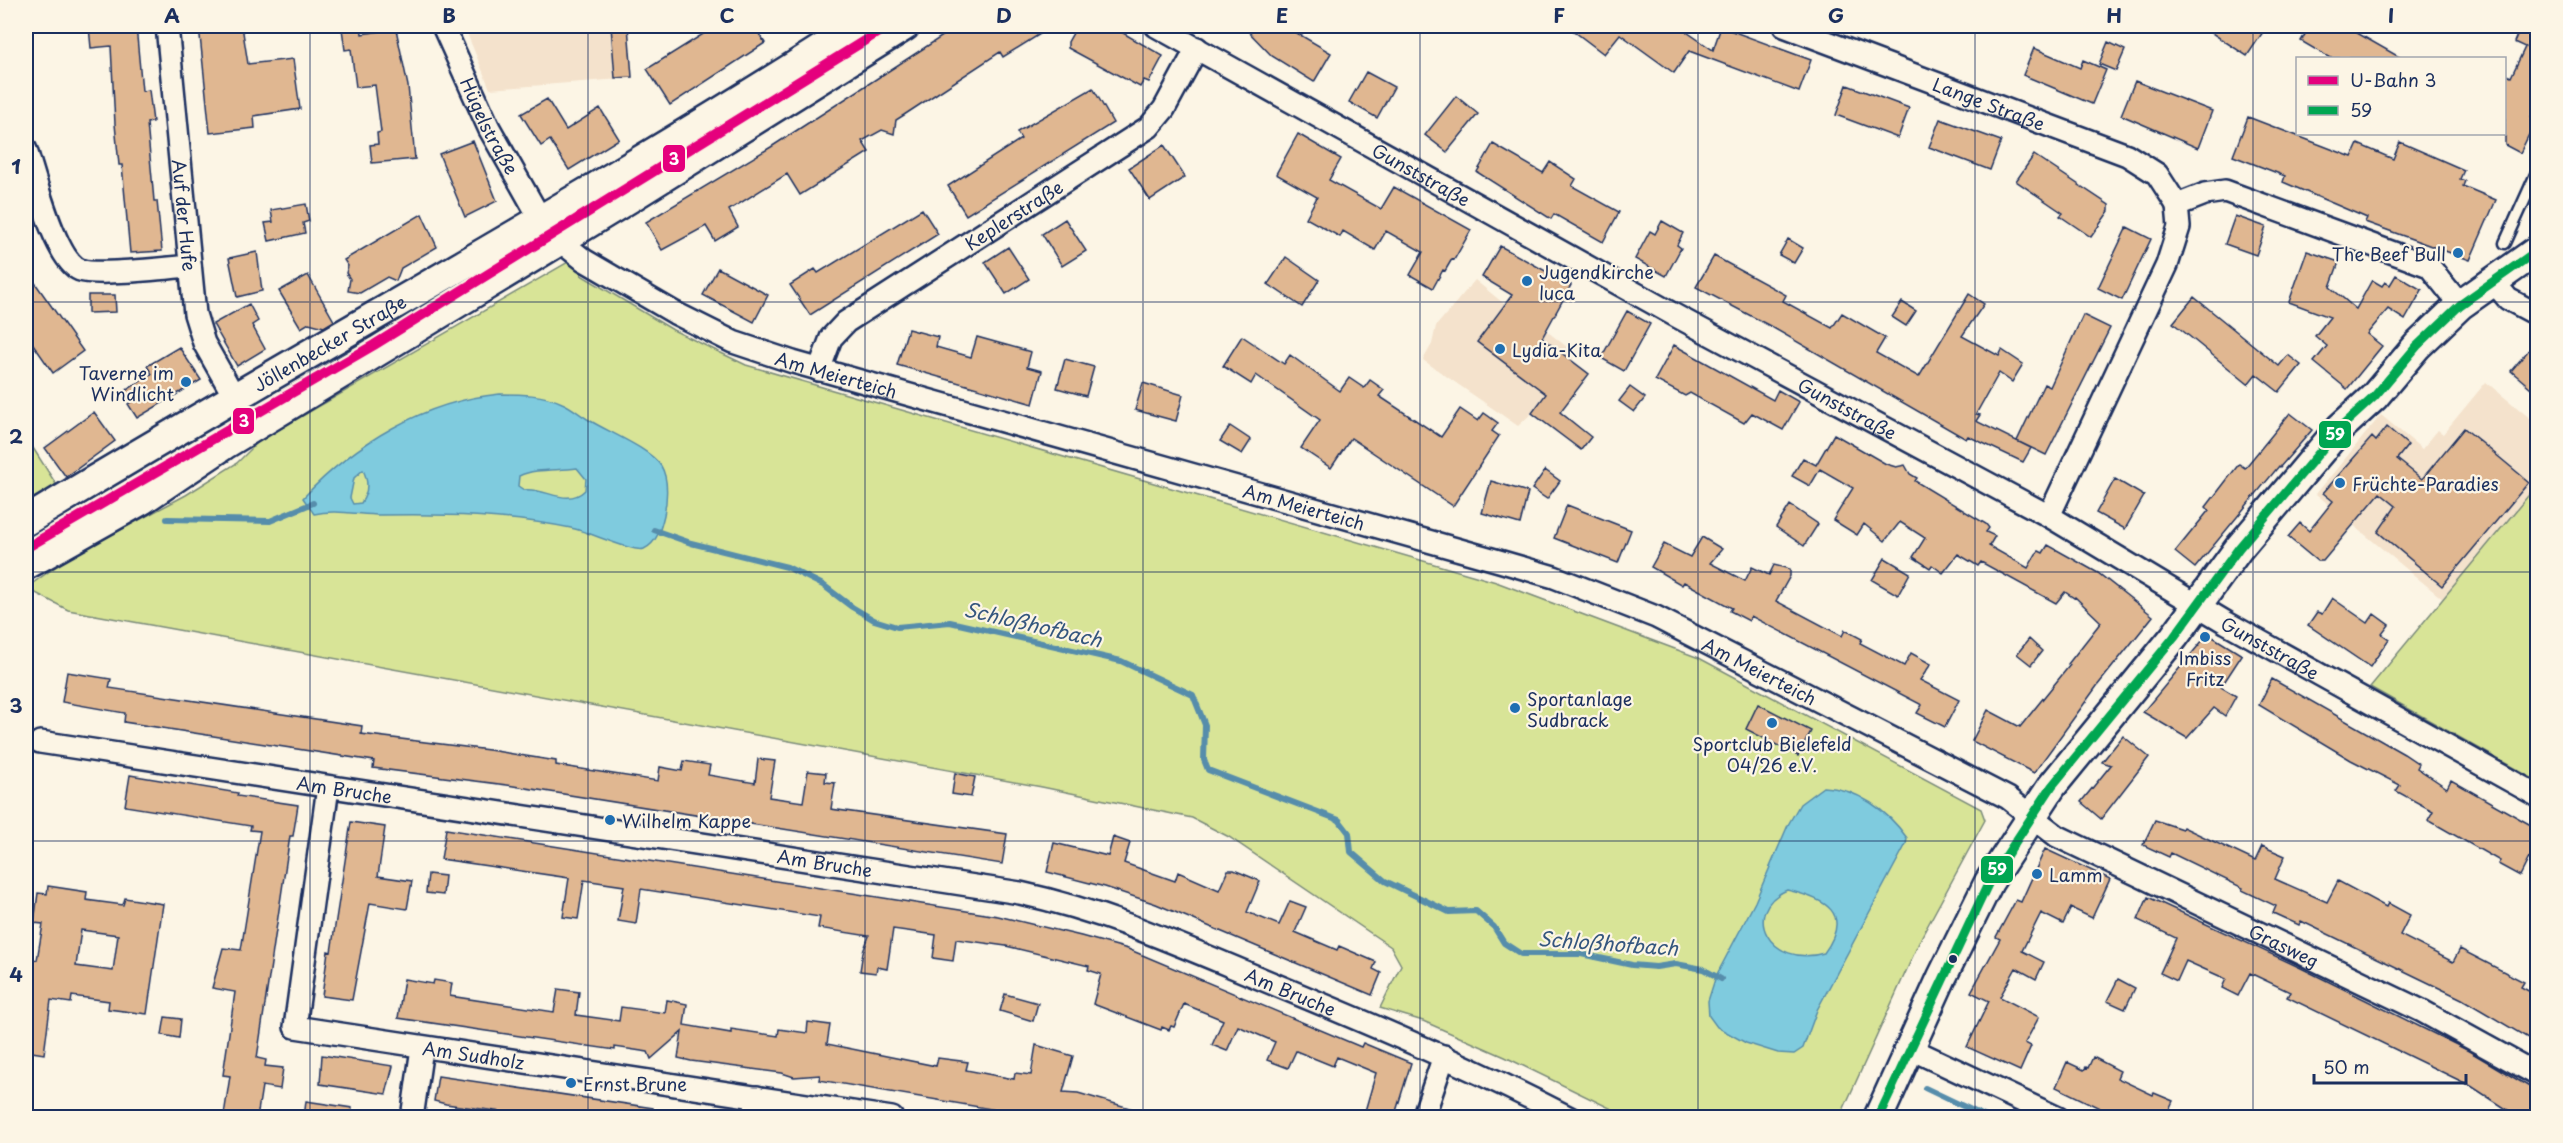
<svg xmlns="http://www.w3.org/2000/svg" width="2563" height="1143" font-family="'Playpen Sans',sans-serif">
<rect width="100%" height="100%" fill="#fcf5e5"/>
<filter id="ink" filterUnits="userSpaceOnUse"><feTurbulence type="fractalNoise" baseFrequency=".0167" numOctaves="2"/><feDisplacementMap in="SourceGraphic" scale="12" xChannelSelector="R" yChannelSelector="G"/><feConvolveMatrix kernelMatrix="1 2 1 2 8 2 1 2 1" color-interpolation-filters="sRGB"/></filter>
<g filter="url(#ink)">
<!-- built -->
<path fill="#f4e2cc" d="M464,26H629L633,78L490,89Z
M1475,280L1508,307L1511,303L1576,354L1532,413L1518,426L1423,360L1432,344L1436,326Z
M2486,382L2537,424V485L2444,600L2316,494L2381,415L2422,449L2438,430L2443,434Z"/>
<!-- green -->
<path fill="#d8e497" stroke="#7a8a7a" stroke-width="1.5" d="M568,262L583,270L581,275L673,330L746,365L1496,582L1699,658L1981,809L1985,820L1922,936L1840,1117H1628L1505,1057L1423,1021L1380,1008L1401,965L1391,947L1229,837L1192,818L1042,787L68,610L26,588L68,558L186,495L237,463L259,441Z
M26,437L56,484L26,506Z
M2537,485L2538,781H2537L2370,687Z"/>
<!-- water -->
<path fill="#7fcbde" stroke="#578dab" stroke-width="1.5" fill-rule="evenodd" d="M500,394C521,394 543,394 562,403C572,407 580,415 589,420C608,432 649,448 661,466C669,479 667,501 664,515C661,528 657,543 644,549C634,553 587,531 571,528C506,515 447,514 381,515C359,515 336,509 314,514L303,498C355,443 424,401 500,394ZM577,468L586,479L585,490C567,508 545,487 524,490L518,486L519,476C536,468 558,471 577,468ZM363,470C369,482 368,493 361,503L353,504L350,498L354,478Z
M1823,787C1857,788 1888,811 1907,838L1906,844L1817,1010L1803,1048L1794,1054L1778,1053L1746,1043L1717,1027L1709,1016L1708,1001L1716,976L1755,902L1788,825L1800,804ZM1787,890C1826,899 1853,913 1824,953C1770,969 1739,911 1787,890Z"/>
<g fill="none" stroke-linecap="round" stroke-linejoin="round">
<!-- stream -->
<path stroke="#578dab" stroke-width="6" d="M167,519L270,521L313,503
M654,530L691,543L787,567L823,585L852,607L874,620L897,627L950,622L1121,661L1193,695L1205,725L1204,760L1208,770L1339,820L1349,833L1351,852L1385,881L1449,912L1476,911L1494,927L1504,943L1521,954H1581L1632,965L1656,967L1676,964L1703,969L1721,979
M1925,1088L1988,1118"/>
</g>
<!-- building -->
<path fill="#e0b791" stroke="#1b2f5e" stroke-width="1.5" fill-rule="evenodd" d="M136,26L142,91L149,90L153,122L147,123L154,201H157L162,251L130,253L122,165H119L115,124L111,46L91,48L89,27Z
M199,26H242L248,64L293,59L300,109L254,116L255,128L210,133Z
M361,26L362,34L396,29L408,86L415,159L372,163L370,145L378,144L377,133L381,132L375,85L356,87L351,49L345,50L342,29Z
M611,26H628L632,77L615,78Z
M716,26H754L765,43L670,105L647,69Z
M958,26H1053L1003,57L1000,52L904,115L896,120L894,134L882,130L862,141L869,152L800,195L787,174L729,210L738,227L715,241L706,226L662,250L646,222L771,147Z
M1077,26H1111L1163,56L1149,82L1144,80L1140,87L1068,48V42Z
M1243,26H1285L1331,53L1314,82L1272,56Z
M1567,26H1678L1713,50L1721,27L1811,60L1799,92L1689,51L1674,73L1620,34L1604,54Z
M2201,26H2267L2247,56Z
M2310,26H2345L2401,58H2330L2301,41Z
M2521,26H2538V105L2531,117L2536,120L2520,153L2505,145V74L2511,77L2525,47L2514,42Z
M2108,42L2125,50L2116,71L2099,64Z
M2034,48L2080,68L2083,60L2106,70L2092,104L2023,75Z
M1366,72L1394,87L1377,118L1349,102Z
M2135,81L2212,111L2198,148L2121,115Z
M1847,85L1909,108L1898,138L1836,115Z
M1093,88L1113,123L966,215L948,186L1021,139L1017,132Z
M1456,96L1478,114L1447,152L1425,135Z
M547,99L566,130L600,108L619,139L569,170L550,140L541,146L521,114Z
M2248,117L2352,157L2358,144L2393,159L2400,142L2464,170L2460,179L2465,181L2463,186L2496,200L2470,260L2365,222L2367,218L2283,182L2285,176L2233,156Z
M1940,119L2001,141L1990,170L1929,147Z
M1298,134L1341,159L1329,180L1381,209L1394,187L1471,230L1454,260L1452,259L1445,271L1443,270L1433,288L1410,275L1423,252L1386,231L1375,250L1343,231L1340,237L1306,218L1317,197L1276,174Z
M473,141L497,201L465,217L439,154Z
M1493,144L1543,173L1550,162L1576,179L1572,186L1619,212L1603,242L1554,214L1551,219L1477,172Z
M1164,145L1185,177L1150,200L1129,168Z
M2034,155L2109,205V211L2091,237L2060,216L2063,213L2016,181Z
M306,204L309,221L303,223L305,233L269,241L265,223L273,222L271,210Z
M922,209L938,234L810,315L790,285L815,269L818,273Z
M422,214L437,247L401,268L396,281L387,277L360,293L348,291L350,279L346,273L348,266L344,260Z
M2235,216L2266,227L2256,255L2225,244Z
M1065,219L1086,251L1062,266L1042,234Z
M1662,221L1683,233L1677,245L1681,248L1666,276L1635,259L1650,231L1655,234Z
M2127,227L2151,239L2122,300L2098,288Z
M1788,239L1803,248L1794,263L1779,255Z
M1500,246L1571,285L1542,338L1589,374L1560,412L1591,437L1581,450L1532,413L1546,394L1477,342L1512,295L1482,277Z
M1008,247L1029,279L1006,294L985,262Z
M2307,251L2339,262L2330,287L2356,309L2372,280L2382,286L2385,282L2390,285L2396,275L2422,290L2405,320L2388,309L2367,334L2382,346L2347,389L2314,362L2327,346L2315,336L2330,317L2289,302Z
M257,252L262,291L237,297L229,258Z
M1714,256L1786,295L1783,301L1832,328L1842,313L1885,338L1876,353L1919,377L1969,294L1984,304L1962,336L1999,356L2002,350L2023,364L2012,382L1999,373L1976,414L1980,415L1976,421L2031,448L2023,462L1968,436L1966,439L1770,326L1696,287Z
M1286,257L1319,280L1302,307L1268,284Z
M718,268L768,295L754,322L703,295Z
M26,270L83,351L53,373L26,334Z
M308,275L334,321L324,327L309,323L301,328L279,291Z
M88,295H115L116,312L88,313Z
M2194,297L2279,366L2288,355L2301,365L2279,392L2256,374L2248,384L2173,323Z
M1902,302L1916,311L1906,326L1892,317Z
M249,304L258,321L252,325L265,349L237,366L213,324Z
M1627,311L1650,324L1624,371L1601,358Z
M2083,315L2110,328L2046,455L2017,441L2044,384L2050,387Z
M908,329L938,337L936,347L971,357L977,337L1031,352L1027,367L1042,371L1033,404L897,365Z
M1242,336L1284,364L1290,355L1340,391L1349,378L1364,388L1370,380L1384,390L1379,396L1441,437L1460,409L1478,421L1484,413L1498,423L1492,431L1499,436L1453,506L1351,438L1331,468L1301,448L1320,420L1256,375L1251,384L1223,366Z
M2538,339V394L2511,371Z
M1674,345L1773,400L1778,390L1799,402L1783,430L1752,413L1744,423L1690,393L1685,396L1655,380Z
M179,347L201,380L137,418L128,404L131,402L125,391L152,374L147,366Z
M1065,359L1094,367L1086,396L1057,388Z
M1143,383L1183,395L1176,421L1135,410Z
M1630,387L1645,398L1634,412L1619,401Z
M94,412L115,441L66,477L45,448Z
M2290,413L2312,430L2280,467L2279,466L2195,568L2175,552L2209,510L2206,507L2239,464L2245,468Z
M1230,426L1251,440L1242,454L1220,441Z
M2387,427L2408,445L2397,459L2422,479L2464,428L2529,482L2442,586L2378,532L2396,506L2380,493L2323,561H2317L2288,537L2300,523L2309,531L2333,501L2323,493L2372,437L2376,441Z
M1834,434L1886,464L1896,467L1905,465L1910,474L1917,478L1915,481L1986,524L1989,528L1986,532L1995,536L1989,546L2028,568L2036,554L2039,551L2043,553L2048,545L2098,573L2153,616L2097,686L2034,773L1972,741L1988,710L2020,727L2070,665L2068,664L2101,622L2075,597L2074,598L2065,592L2056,603L1981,562L1978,566L1958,554L1943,573L1932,565L1930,568L1913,557L1925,538L1900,522L1885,541L1864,524L1857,535L1833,520L1853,488L1820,469L1810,486L1792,476L1803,458L1816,465Z
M1545,470L1560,481L1547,499L1532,489Z
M2115,479L2144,496L2125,529L2096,513Z
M1491,481L1528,492L1520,524L1482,513Z
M1567,505L1631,530L1618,563L1554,538Z
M1790,505L1818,524L1804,546L1776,527Z
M1702,537L1722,549L1710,563L1745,581L1752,567L1769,575L1774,565L1790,569V576L1776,601L1842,636L1845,630L1862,639L1860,643L1904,666L1911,653L1931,664L1920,680L1959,700L1945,727L1917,713L1922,705L1751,616L1749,621L1730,611L1732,608L1684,582L1682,585L1651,567L1664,544L1690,557Z
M1885,558L1910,573L1898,595L1872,580Z
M2332,598L2368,623L2374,614L2389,625L2382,634L2389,639L2370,667L2308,625L2317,612L2322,614Z
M2208,634L2242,655L2221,687L2236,696L2225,716L2214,708L2187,738L2143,712Z
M2029,639L2042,651L2031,665L2017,654Z
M67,672L111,679L109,688L362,726L361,734L489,750L556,761V765L658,781L660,767L682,771L684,761L710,765L708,775L755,783L758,759L775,761L769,797L803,802L808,771L826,773L825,782L835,783L831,809L1007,834L1002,864L507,785L373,768L374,761L124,722L125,713L62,702Z
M2272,679L2404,754L2419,764L2417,768L2447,788L2451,780L2538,829V863L2529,858L2520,876L2498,864L2500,861L2428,820L2433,811L2396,791L2400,785L2351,760L2259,705Z
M1758,704L1811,731L1798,756L1746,729Z
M2123,736L2149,757L2101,819L2081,802L2111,765L2102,762Z
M955,773L975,777L971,797L952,794Z
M130,775L238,793L237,796L298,805L293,836H290L257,1058L266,1060L265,1066L283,1068L280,1089L262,1086L257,1118L224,1115L230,1076L223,1075L235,992L212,988L223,948L241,950L260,831L250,830L251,826L125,806Z
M2155,820L2182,829L2183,827L2255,861L2262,846L2285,856L2275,879L2327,902L2338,881L2386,907L2388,903L2410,915L2400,935L2453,962L2460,949L2524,982L2521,987L2538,996V1044L2462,999L2301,921L2299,925L2273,913L2276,906L2242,890L2243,888L2171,853L2169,857L2143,845Z
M351,822L385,827L378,876L412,881L407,909L370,903L352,1000L322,996L328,951L331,952Z
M446,829L998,916L1081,936L1128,949L1361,1047L1363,1043L1411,1063L1394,1118H1363L1376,1073L1337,1057L1333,1066L1296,1051L1288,1068L1267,1060L1275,1042L1238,1026L1227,1051L1212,1045L1223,1020L1184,1004L1174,1027L1171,1026L1169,1030L1162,1027L1161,1030L1093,1004L1101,974L1088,970L1089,966L1006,946L956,939L953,961L933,958L936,935L893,929L887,969L877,967L876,973L860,971L863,952L869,936L818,928L820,917L641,889L636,924L618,921L624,886L584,880L578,919L563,917L569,878L441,859Z
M1113,837L1130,843L1124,863L1175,881L1178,872L1219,890L1228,870H1234L1260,881L1247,912L1279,925L1290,901L1306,907L1295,932L1337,950L1339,946L1376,962L1373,969L1381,973L1372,995L1156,904L1105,887L1047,872L1054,843L1108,856Z
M2045,849L2110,879L2092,918L2071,908L2063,924L2041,913L2022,951L2044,962L2036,979L2016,968L2000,997L2039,1017L2025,1043L2031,1046L2020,1071L1967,1047L1989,1001L1971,992L2000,939L1996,937L2016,900L2021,902Z
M428,874L445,876L443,895L426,893Z
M48,886L87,892L86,900L123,905L125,898L163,904L147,1014L108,1009L109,1001L72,996L71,1003L51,1000L44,1054L26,1051V1024H28L33,990L26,989V978L28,958L37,960L43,924L34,923L38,893L47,894ZM81,930L118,935L113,971L76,966Z
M2148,897L2301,968L2469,1051L2538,1092V1118H2520L2471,1086L2287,997L2290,992L2250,973L2238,996L2222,988L2226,979L2186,961L2177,981L2160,973L2176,938L2138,920Z
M404,979L433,984L434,980L452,983L450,996L554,1012L558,989L579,992L576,1015L619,1021L621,1007L665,1013L667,1000L687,1004L684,1025L731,1033V1029L778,1036L779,1029L807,1033L808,1022L830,1025L827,1044L936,1066L938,1058L968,1062L966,1070L1014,1079L1015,1073L1031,1075L1036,1045L1073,1056L1063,1092L1078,1093L1147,1113L1146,1118H1045L819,1080L820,1075L794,1077L782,1073L691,1061L678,1058L682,1032L651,1059L648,1052L615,1047V1050L398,1018Z
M2118,979L2135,988L2125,1009L2107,1001Z
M1005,994L1038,1003L1033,1021L1000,1011Z
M165,1017L181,1019L179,1038L162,1035Z
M322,1055L393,1066L386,1094L320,1084Z
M2093,1057L2120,1071L2117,1078L2153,1095L2154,1093L2173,1101L2165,1118H2120L2056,1087L2067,1062L2084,1070L2086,1067L2088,1068Z
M438,1076L653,1108V1118H545L446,1104L434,1101Z
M306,1101L352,1108L351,1118H304Z"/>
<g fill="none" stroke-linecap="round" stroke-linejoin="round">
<!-- lane casing -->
<g stroke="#1b2f5e" stroke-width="15">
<path id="lane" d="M2505,243L2538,170"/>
</g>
<!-- street casing -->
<g stroke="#1b2f5e" stroke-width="26">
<g id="street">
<path id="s1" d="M167,26L195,314L204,343L235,398"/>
<path id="s2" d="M443,26L489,128L541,220L560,241L584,260L675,313L733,342L793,362L1499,561L1554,577L1656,617L2008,798L2057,836L2422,1011L2538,1075"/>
<path id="s3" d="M1156,26L1678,317L2049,516L2227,623L2538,796"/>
<path id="s4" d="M1784,26L2127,155L2157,174L2177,205L2205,194L2225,191L2429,266L2460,305"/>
<path d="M26,150C35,177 55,260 80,270C95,276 169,268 190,266"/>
<path d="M2493,281L2508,299L2538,315"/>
<path id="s5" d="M819,370L831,338L846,322L1149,127L1164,109L1197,48"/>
<path d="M2049,516L2167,265L2179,227L2177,205"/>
<path id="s6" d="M40,742C367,793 694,841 1020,893C1107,912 1182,946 1264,980C1368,1023 1470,1066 1570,1118"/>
<path id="s7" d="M328,787L295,1027L892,1118"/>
<path d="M1909,1048L2058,1118"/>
<path d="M412,1118L422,1048"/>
<path d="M754,1118L757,1097"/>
<path d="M1423,1118L1444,1056"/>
</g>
</g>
<!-- secondary casing -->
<g stroke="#1b2f5e" stroke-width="33">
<g id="secondary">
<path id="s8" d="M26,521C301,354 586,201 857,26"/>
<path d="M26,565L142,500L224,445L630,198L905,26"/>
<path d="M1878,1118L1942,977L1989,882L2052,786L2174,637L2239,548L2340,428L2374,397L2417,346L2460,305L2538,250"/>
</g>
</g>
<!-- lane -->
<use href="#lane" stroke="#fcf5e5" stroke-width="10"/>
<!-- street -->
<use href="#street" stroke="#fcf5e5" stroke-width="21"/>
<!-- secondary -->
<use href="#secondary" stroke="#fcf5e5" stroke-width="28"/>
<!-- bus-1 casing -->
<g stroke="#fcf5e5" stroke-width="14">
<path id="bus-1" d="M1878,1118L1989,882L2052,786L2174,637L2239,548L2340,428L2374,397L2417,346L2460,305L2538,250"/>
</g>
<!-- bus-1 -->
<use href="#bus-1" stroke="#00a651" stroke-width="9"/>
<!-- metro-1 casing -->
<g stroke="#fcf5e5" stroke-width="15">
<path id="metro-1" d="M26,548L374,345L888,26"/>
</g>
<!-- metro-1 -->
<use href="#metro-1" stroke="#e5007d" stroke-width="10"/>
</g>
</g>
<!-- grid -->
<path fill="none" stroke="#1b2f5e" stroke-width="1.5" stroke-opacity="0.55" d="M310,26V1118M588,26V1118M865,26V1118M1143,26V1118M1420,26V1118M1698,26V1118M1975,26V1118M2253,26V1118M26,302H2538M26,572H2538M26,841H2538"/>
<!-- markers -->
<g fill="#1f6fb2" stroke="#fcf5e5" stroke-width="2">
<circle cx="2458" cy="253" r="6"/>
<circle cx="1527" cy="281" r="6"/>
<circle cx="1500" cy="349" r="6"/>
<circle cx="186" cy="382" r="6"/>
<circle cx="2340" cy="483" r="6"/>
<circle cx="2205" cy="637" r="6"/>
<circle cx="1515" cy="708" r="6"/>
<circle cx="1772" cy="723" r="6"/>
<circle cx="610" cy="820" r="6"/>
<circle cx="2037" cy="874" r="6"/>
<circle cx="571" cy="1083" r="6"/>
</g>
<circle fill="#1b2f5e" stroke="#fcf5e5" stroke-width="2" cx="1953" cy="959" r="5"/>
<g text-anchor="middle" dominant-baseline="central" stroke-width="4.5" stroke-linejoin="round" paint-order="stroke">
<!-- street labels -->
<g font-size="18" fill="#1b2f5e" stroke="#fcf5e5">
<text stroke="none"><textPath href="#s4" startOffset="219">Lange Straße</textPath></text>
<text stroke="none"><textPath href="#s2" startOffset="110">Hügelstraße</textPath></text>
<text stroke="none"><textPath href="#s3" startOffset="304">Gunststraße</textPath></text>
<text stroke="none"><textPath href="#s5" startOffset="255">Keplerstraße</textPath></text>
<text stroke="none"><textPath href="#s1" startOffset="190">Auf der Hufe</textPath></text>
<text stroke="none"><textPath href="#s8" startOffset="352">Jöllenbecker Straße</textPath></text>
<text stroke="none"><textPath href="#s2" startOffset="555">Am Meierteich</textPath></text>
<text stroke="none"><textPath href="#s3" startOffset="790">Gunststraße</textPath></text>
<text stroke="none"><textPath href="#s2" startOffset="1041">Am Meierteich</textPath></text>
<text stroke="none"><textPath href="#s3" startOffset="1276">Gunststraße</textPath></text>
<text stroke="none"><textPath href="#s2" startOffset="1527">Am Meierteich</textPath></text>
<text stroke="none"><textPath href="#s6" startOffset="308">Am Bruche</textPath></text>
<text stroke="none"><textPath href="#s6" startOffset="794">Am Bruche</textPath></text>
<text stroke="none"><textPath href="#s2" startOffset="2120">Grasweg</textPath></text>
<text stroke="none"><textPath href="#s6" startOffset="1280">Am Bruche</textPath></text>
<text stroke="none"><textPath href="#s7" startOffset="423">Am Sudholz</textPath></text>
</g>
<!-- poi labels -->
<g font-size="18" fill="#1b2f5e" stroke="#fcf5e5" text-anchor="start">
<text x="2446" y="253" text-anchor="end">The Beef Bull</text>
<text x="1539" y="271">Jugendkirche<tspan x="1539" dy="21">luca</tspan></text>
<text x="1512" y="349">Lydia-Kita</text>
<text x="174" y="372" text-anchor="end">Taverne im<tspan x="174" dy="21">Windlicht</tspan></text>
<text x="2352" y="483">Früchte-Paradies</text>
<text x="2205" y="657" text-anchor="middle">Imbiss<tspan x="2205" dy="21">Fritz</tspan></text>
<text x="1527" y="698">Sportanlage<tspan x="1527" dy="21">Sudbrack</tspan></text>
<text x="1772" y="743" text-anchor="middle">Sportclub Bielefeld<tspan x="1772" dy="21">04/26 e.V.</tspan></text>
<text x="622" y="820">Wilhelm Kappe</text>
<text x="2049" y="874">Lamm</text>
<text x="583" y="1083">Ernst Brune</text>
</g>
<!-- water labels -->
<g font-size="20" font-style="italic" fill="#34567e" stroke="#fcf5e5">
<text transform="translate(1033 624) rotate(13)">Schloßhofbach</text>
<text transform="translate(1608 943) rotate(4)">Schloßhofbach</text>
</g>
</g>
<g stroke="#fcf5e5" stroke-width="2">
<rect x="662" y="144" width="24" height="29" rx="6" fill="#e5007d"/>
<rect x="232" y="407" width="23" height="28" rx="6" fill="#e5007d"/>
<rect x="2318" y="420" width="34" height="29" rx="6" fill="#00a651"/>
<rect x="1980" y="855" width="34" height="29" rx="6" fill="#00a651"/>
</g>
<g font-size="16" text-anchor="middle" font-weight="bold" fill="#fff">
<text x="674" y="165">3</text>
<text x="244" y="427">3</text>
<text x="2335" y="440">59</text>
<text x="1997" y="875">59</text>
</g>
<!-- margin -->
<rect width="2563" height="1143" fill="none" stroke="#fcf5e5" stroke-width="66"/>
<!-- legend -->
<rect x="2296" y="57" width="210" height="78" fill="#fcf5e5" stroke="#a2a6af" stroke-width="1.5"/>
<rect x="2308" y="76" width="30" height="9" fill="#e5007d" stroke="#a2a6af" stroke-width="1.5"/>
<text x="2350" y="87" font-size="18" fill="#1b2f5e">U-Bahn 3</text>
<rect x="2308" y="106" width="30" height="9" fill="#00a651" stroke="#a2a6af" stroke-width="1.5"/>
<text x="2350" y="117" font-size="18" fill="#1b2f5e">59</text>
<!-- scale -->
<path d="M2314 1074v9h152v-9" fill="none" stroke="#1b2f5e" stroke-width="3"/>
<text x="2323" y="1074" font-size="18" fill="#1b2f5e" stroke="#fcf5e5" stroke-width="4.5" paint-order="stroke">50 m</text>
<rect x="33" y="33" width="2497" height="1077" fill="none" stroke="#1b2f5e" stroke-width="2"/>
<g font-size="20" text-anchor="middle" font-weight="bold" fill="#1b2f5e">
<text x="172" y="23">A</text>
<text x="449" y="23">B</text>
<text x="727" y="23">C</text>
<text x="1004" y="23">D</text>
<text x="1282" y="23">E</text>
<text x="1559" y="23">F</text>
<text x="1836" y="23">G</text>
<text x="2114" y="23">H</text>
<text x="2391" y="23">I</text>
<text x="16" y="174">1</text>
<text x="16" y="444">2</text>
<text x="16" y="713">3</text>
<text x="16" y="982">4</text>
</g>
</svg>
